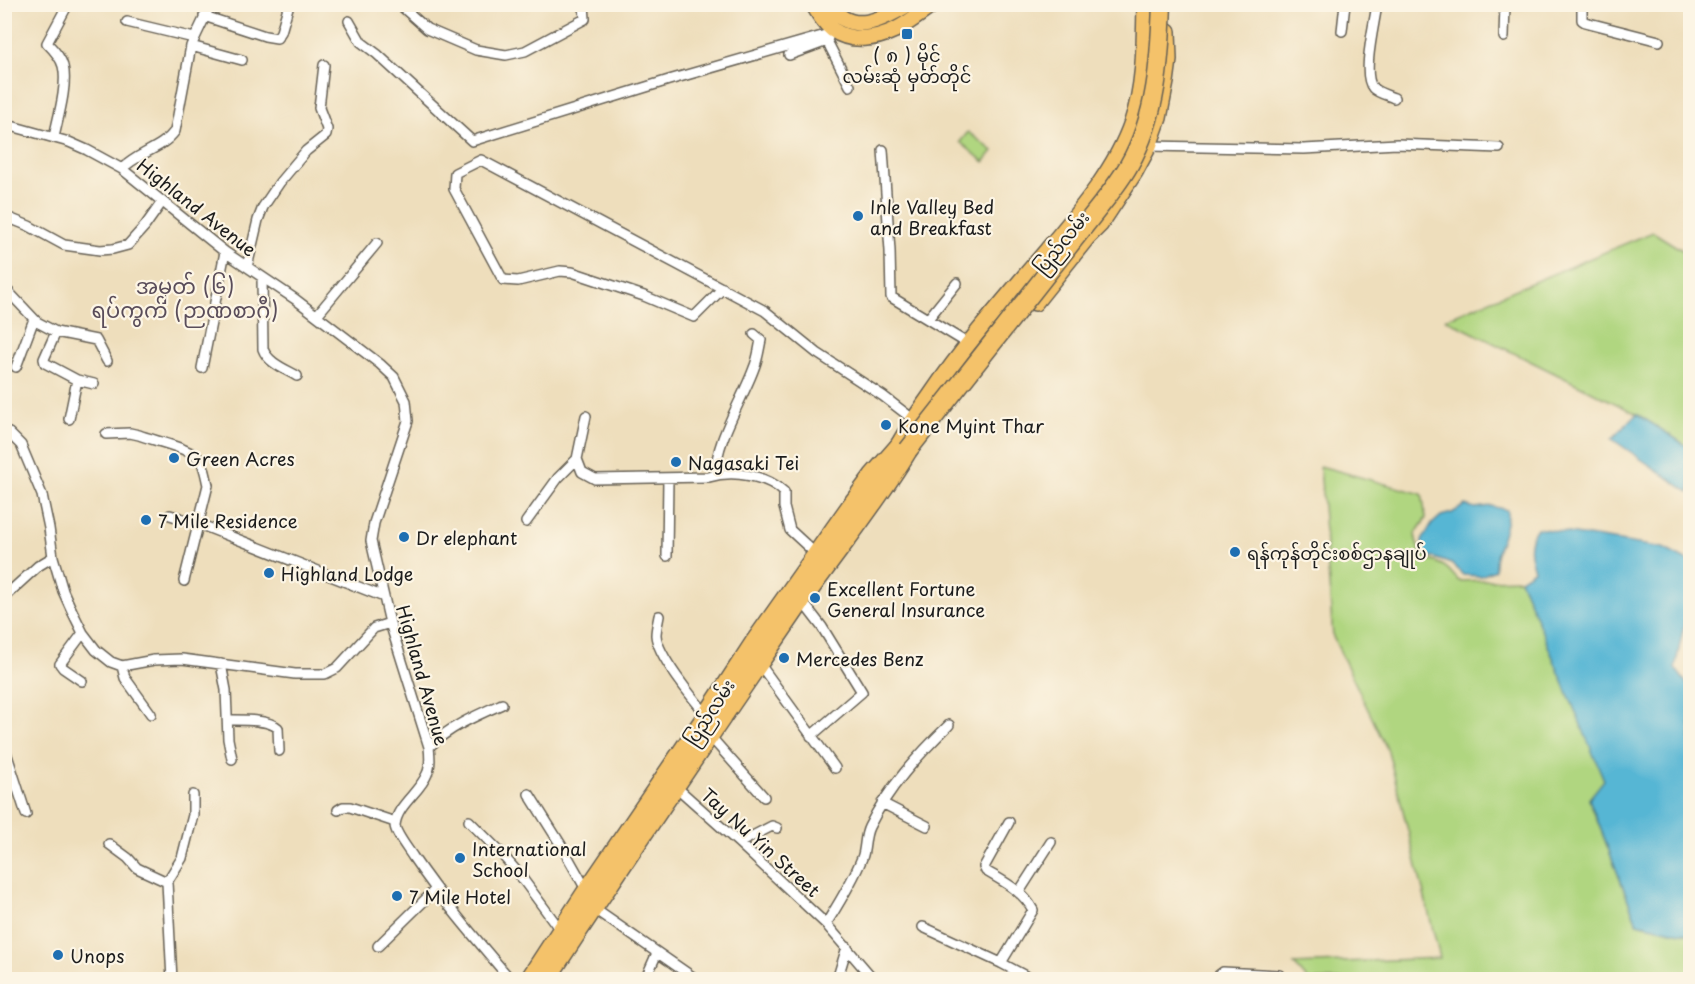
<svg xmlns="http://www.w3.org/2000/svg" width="1695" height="984" font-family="'Playpen Sans','Noto Sans Myanmar',sans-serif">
<rect width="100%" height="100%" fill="#fcf5e5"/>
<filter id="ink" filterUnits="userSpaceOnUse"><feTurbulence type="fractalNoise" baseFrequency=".0167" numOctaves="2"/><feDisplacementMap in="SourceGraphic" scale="12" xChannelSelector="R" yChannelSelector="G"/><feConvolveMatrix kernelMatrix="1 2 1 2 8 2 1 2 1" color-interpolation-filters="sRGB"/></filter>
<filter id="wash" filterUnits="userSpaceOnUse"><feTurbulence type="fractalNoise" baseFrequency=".008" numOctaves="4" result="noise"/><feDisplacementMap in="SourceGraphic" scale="24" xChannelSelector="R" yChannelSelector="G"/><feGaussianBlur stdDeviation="1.35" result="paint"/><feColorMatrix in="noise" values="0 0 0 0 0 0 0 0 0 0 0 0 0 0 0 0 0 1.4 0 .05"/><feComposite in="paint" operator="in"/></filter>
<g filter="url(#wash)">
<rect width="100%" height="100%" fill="#eedebc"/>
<!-- green -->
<path fill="#b0d680" stroke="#66794e" stroke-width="1.5" d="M968,132L993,151L984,162L960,142Z
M1653,232L1690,255V448L1637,414L1445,319Z
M1320,466L1422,494L1426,518L1415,535C1421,562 1423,555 1444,566C1449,569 1454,576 1459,581L1520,579L1605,780L1589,799L1637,923L1690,935V979L1308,980L1294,964L1440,958L1388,751L1333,637Z"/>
<!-- water -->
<path fill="#56b6d4" stroke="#396978" stroke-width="1.5" d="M1637,414L1690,448V493L1612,439Z
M1465,505L1475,508L1491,506L1507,510C1508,534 1493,550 1495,570L1481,576L1463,575L1454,565L1423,554L1422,541L1431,525L1441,516L1452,513Z
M1537,528L1663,548L1690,562V596L1675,668L1690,688V935L1637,923L1589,799L1604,780L1520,579L1534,570C1529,553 1526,543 1537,528Z"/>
</g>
<g filter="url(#ink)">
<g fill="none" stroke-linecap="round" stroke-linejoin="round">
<!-- street casing -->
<g stroke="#666054" stroke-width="12">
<path id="street" d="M192,4L208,9
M399,4L427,29L476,50L506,55L525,51L585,19L584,4
M1377,4C1375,22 1361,75 1373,88C1378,93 1387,95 1394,98
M1582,4V20L1585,22L1659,41
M204,16L265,36L277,38L281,32L289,4
M349,21L361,42L377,54L472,141L669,80L829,34
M127,22L194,38
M1342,31L1345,4
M1504,37L1505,4
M827,41L850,86
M191,46L242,60
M789,55L827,41L829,34L832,32
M4,124L69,142L87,150L122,169L225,252L295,299L380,364L394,377L406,401L408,421L374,523L371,541L390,623L429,747C430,756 431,766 427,774C420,792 397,805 395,825C395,833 408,849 413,857C443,901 476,939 511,980
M54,137C58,118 68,84 63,66C61,58 53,49 47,43L68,4
M1149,146L1304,149L1397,144L1499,148
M883,150L890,251L891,297L967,343
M122,169C137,153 162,149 175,131L191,46L211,4
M4,216L29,226L64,245L100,250L113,249L128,245L145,226L162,202
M247,267L258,220L263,207L280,182L306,151L326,135L327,129L319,108L324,65
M262,277L263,349C268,363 285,369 297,376
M4,287L37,322L56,332L96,340L107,361
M723,288L694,317L644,296L572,272L560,271L518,281L503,280L454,189L455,173L481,160L765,311L817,353L883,396L914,420
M317,315L377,243
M928,319L957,283
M56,332L44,359L45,363L77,380L94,384
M16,367L34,319
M202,368L225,252
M586,416L577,459L582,472L595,479L709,477C732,470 767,475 784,492V507L790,530L816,554
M69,419L77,380
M4,431L9,433L21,445L42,495L49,528L53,557L63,591L73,613L83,633L96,650L111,662L122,666L154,660L182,659L295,674H325L337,668L374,628L390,623
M106,434L130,433L139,435C154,441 192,448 201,461C205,468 206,477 208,485L184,581
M716,475C714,443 743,399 754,368C758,359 759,349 761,340L754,334
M170,515L199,524L384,597
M526,522L558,478L577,459
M667,556L668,478
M4,597L38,566L53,557
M802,601L822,627L862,692L811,736
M659,616C658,622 656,629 656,635C657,655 694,700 707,715
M759,663L835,768
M221,664L226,690L228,739L232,759
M122,666L125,678L151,714
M82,681L63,668L60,664L83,633
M228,720C242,720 268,719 278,728L279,751
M709,735L764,797
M4,746L26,814
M429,747C449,727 477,715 502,704
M674,785L739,843L826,924L874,980
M529,794L561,845L587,891
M882,803L927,826
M338,810L343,807H350L395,822
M469,821L499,851L519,874L561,931
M739,843L772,826L777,828
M109,844L128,858L137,868L167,882
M1019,892L1051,842
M593,908L697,980
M826,924C839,903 853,881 862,858C866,848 864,837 869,827C888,788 918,755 949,725
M923,927L1001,963L1033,980
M378,946L435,890
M1001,963L1033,910C1023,891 1004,882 986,871L984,867L1009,822
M172,980L167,882L182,858L193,815V795
M645,980L657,953
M837,980L847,947
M1216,980L1219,975L1223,972L1279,975L1280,980"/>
</g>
<!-- primary casing -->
<g stroke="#666054" stroke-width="18">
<path id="primary" d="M813,4C819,14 824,23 833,30C851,43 876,39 895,30C909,23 921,13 934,4
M829,4C850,37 882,20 908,4
M1035,303L1087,238L1100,225L1135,172L1149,146L1159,118L1166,82L1169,60L1168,31
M896,449C906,430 918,413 930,396C966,343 1006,298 1047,250C1079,212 1116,169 1132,122C1145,83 1144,44 1145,4"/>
</g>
<!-- highway casing -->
<g stroke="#666054" stroke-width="21">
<path id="highway" d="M529,980L587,891L707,715L754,643L850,507L873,476L901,444
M546,980C628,854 713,730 798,606C834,554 875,505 908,450"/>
</g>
<!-- street -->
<use href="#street" stroke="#fff" stroke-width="9"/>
<!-- primary -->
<use href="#primary" stroke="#f4c26a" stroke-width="15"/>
<!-- highway -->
<use href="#highway" stroke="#f4c26a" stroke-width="18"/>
<!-- highway-bridge casing -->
<g stroke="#666054" stroke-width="21" stroke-linecap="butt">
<path id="highway-bridge" d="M908,450L1108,196C1115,186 1123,176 1129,165C1157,116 1160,60 1162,4"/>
</g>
<!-- highway-bridge -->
<use href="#highway-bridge" stroke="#f4c26a" stroke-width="18"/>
</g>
</g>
<!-- markers -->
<g fill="#1f6fb2" stroke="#fcf5e5" stroke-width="2">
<rect x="901" y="28" width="12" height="12" rx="3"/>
<circle cx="858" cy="216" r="6"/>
<circle cx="886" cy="425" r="6"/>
<circle cx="174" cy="458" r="6"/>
<circle cx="676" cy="462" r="6"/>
<circle cx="146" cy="520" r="6"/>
<circle cx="404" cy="537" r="6"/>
<circle cx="1235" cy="552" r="6"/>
<circle cx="269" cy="573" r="6"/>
<circle cx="815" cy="598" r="6"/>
<circle cx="784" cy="658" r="6"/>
<circle cx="460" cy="858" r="6"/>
<circle cx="397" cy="896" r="6"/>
<circle cx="58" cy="955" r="6"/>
</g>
<g text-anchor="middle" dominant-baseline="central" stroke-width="4.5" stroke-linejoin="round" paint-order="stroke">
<!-- poi labels -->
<g font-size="18" fill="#1c1c1c" stroke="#fcf5e5" text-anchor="start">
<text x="907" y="54" text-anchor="middle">( ၈ ) မိုင်<tspan x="907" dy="21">လမ်းဆုံ မှတ်တိုင်</tspan></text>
<text x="870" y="206">Inle Valley Bed<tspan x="870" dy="21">and Breakfast</tspan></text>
<text x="898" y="425">Kone Myint Thar</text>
<text x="186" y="458">Green Acres</text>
<text x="688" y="462">Nagasaki Tei</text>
<text x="158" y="520">7 Mile Residence</text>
<text x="416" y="537">Dr elephant</text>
<text x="1247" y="552">ရန်ကုန်တိုင်းစစ်ဌာနချုပ်</text>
<text x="281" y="573">Highland Lodge</text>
<text x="827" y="588">Excellent Fortune<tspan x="827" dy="21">General Insurance</tspan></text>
<text x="796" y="658">Mercedes Benz</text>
<text x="472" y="848">International<tspan x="472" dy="21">School</tspan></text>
<text x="409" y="896">7 Mile Hotel</text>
<text x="70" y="955">Unops</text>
</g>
<!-- street labels -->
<g font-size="18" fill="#1c1c1c" stroke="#fcf5e5">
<text transform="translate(197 207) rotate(38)">Highland Avenue</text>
<text transform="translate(1061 242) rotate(-51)">ပြည်လမ်း</text>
<text transform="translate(423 675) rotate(74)">Highland Avenue</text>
<text transform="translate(709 712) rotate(-57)">ပြည်လမ်း</text>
<text transform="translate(761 842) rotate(42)">Tay Nu Yin Street</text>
</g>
<!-- quarter labels -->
<g font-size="21" fill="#5a4d5a" stroke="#fcf5e5">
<text x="185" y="285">အမှတ် (၆)<tspan x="185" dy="24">ရပ်ကွက် (ဉာဏစာဂီ)</tspan></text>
</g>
</g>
<!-- margin -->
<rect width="1695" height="984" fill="none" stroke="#fcf5e5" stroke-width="24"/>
</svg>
